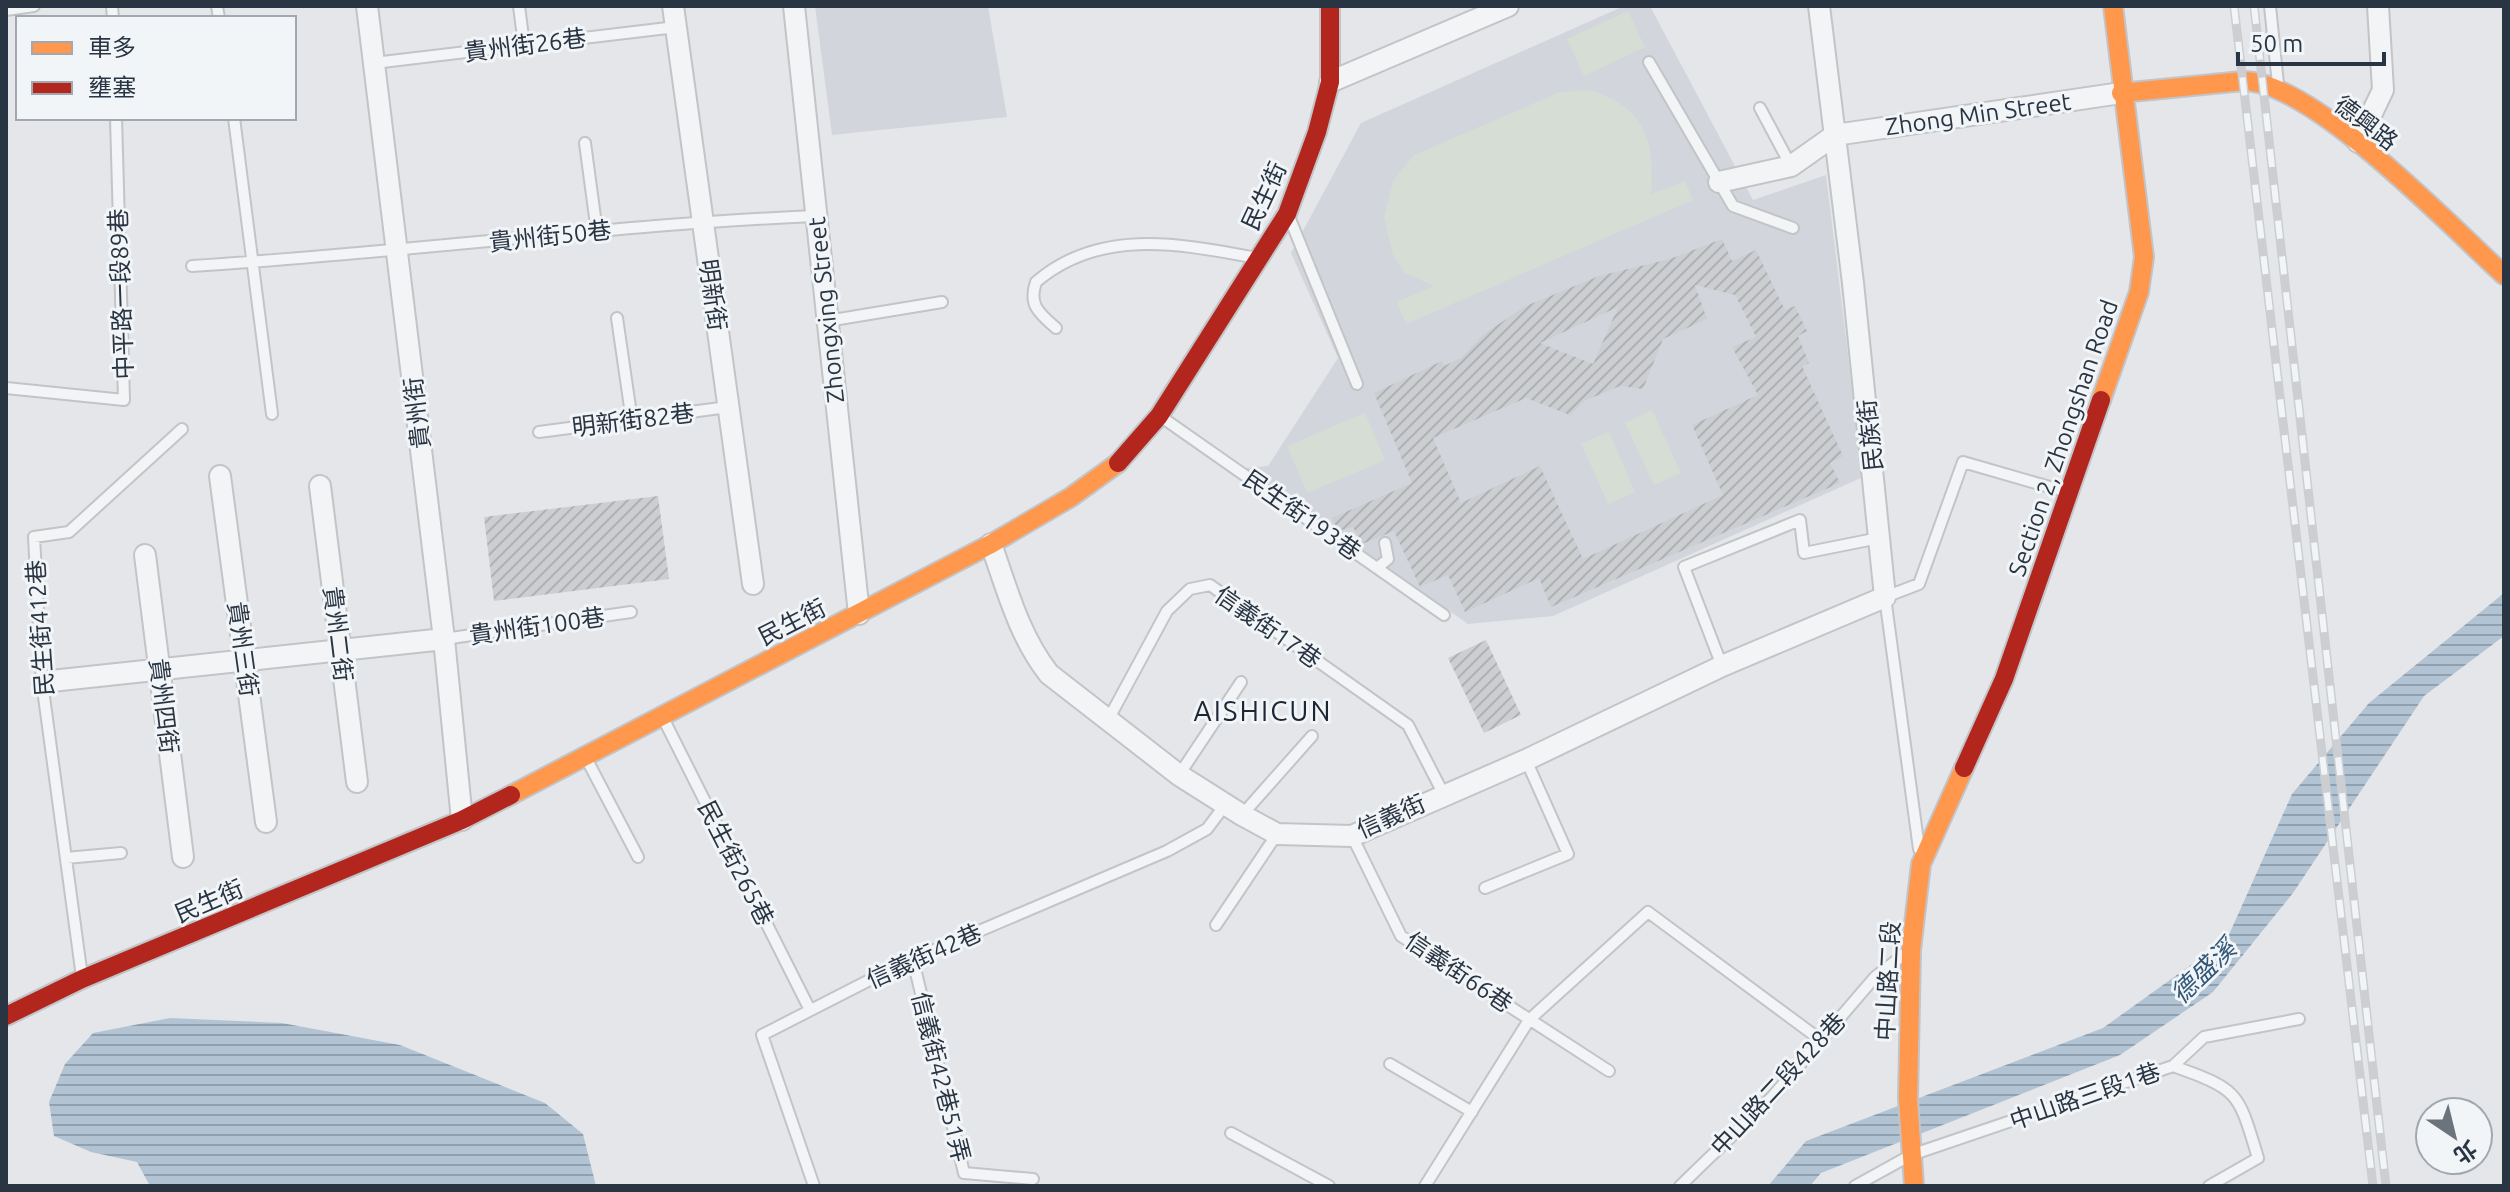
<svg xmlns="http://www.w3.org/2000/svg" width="2510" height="1192" font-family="Ubuntu,'Noto Sans TC',sans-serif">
<defs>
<pattern id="water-rules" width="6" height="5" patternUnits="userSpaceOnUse" patternTransform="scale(2)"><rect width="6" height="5" fill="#b2c4d4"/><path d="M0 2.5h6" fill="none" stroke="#91a0ae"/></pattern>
<pattern id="building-hatch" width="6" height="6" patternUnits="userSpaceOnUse" patternTransform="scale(2)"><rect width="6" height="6" fill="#ccced1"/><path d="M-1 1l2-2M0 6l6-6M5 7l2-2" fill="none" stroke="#afb2b5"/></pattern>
</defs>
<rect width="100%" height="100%" fill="#e4e6e9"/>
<!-- built -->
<path fill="#d2d6dc" d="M815,6H988L1007,117L832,135Z
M1624,6H1650L1753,200L1826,175L1863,477L1553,616L1468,624L1246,468L1268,466L1338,358L1291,253L1361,123Z"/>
<!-- park -->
<path fill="#d5ddd4" d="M1628,11L1645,47L1584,76L1567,39Z
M1589,90C1645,107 1655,139 1651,194L1685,181L1693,200L1406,324L1397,302L1434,286L1405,273L1393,255L1384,217L1393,181L1414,155L1560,92Z
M1652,410L1681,473L1654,485L1625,423Z
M1365,413L1385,460L1307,493L1287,446Z
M1609,432L1635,492L1608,504L1581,443Z"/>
<!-- water -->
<path fill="url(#water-rules)" d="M2504,593V636L2424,696L2293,893L2213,992L2120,1055L1821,1173L1810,1186H1768L1806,1141L2103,1028L2227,939L2292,794L2369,703Z
M170,1018L282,1023L400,1045L545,1103L583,1134L596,1186H150L137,1162L91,1152L54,1136L49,1102L65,1064L93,1033Z"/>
<!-- building -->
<path fill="url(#building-hatch)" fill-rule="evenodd" d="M1722,239L1732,261L1756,250L1785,310L1795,306L1807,331L1798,336L1809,363L1802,366L1843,456L1830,463L1840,483L1551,607L1539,578L1465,612L1448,575L1420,587L1394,531L1362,544L1353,527L1338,531L1332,518L1412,483L1374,393L1442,361L1444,366L1461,358L1485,333L1526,306L1599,276L1670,259ZM1695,285L1735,295L1756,337L1732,347L1758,395L1692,425L1723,495L1583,559L1540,466L1461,503L1433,438L1526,398L1570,415L1584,401L1620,386L1643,389L1663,339L1707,319ZM1618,307L1593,364L1540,343Z
M658,496L669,579L494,601L484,517Z
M1486,640L1521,715L1484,733L1448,658Z"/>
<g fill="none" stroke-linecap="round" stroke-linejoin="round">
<!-- lane casing -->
<g stroke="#c2c4c7" stroke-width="14">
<path id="lane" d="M112,6L113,18
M217,6L219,18
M519,6L524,45
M2270,6L2278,84
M6,10L34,6
M1649,62L1733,206L1793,228
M374,63L676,27
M1760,108L1791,166
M234,118L272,414
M585,143L597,232
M1290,219L1357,384
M192,266C400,253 607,225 815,216
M617,318L632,421
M827,321L942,302
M1056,328C1039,313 1028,305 1036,282C1100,227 1181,244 1257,258
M6,388L124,400L116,118
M1160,416L1444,615
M539,432L728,407
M1377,568L1388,559L1385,543
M444,639L631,612
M1722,666L1684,567L1800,520L1804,553L1879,538
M663,718L810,1010
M1108,720L1167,611L1190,589L1210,585L1408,725L1443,793
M586,758L638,857
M1179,775L1241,682
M1242,815L1312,736
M1352,836L1401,936L1609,1071
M1919,849L1885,597L1919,584L1963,462L2067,492
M66,858L121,853
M1485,888L1568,854L1526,760
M1216,925L1277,834
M913,960L964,1173L1033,1179
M82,977L42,682L34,537L69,532L182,429
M1390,1064L1472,1112
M2173,1066C2240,1090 2238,1092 2258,1158L2209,1186
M1231,1133L1329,1186
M814,1186L762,1035L897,966L1167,851L1207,829L1225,805
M1425,1186L1529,1020L1648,912L1822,1041
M1680,1186L1772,1097L1875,977L1906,953
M1855,1186L1911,1155L2173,1066L2204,1037L2299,1019"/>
</g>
<!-- street casing -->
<g stroke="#c2c4c7" stroke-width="24">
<path id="street" d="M367,6L444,639L462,820
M673,6L753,584
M794,6L859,614
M1330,82L1508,6
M2358,142L2383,90L2378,6
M1719,182L1791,166L1835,135L2121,93
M220,476L266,822
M320,486L357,782
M991,544C1007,589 1019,636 1049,674L1179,775L1242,815L1277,834L1352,836L1526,760L1722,666L1885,597L1853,283L1819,6
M145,555L183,857
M42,682L444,639"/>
</g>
<!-- slow casing -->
<g stroke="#c2c4c7" stroke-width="22">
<path id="slow" d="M2121,93L2243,81C2313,81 2450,226 2504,275
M2101,400L2139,292L2144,257L2113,6
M511,795L991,544L1071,497L1118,463
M1914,1186L1908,1099L1911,950L1921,864L1964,768"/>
</g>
<!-- jam casing -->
<g stroke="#c2c4c7" stroke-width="22">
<path id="jam" d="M1118,463L1159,416L1287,214L1317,132L1330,82V6
M1964,768L2004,679L2101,400
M6,1016L82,979L462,820L511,795"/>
</g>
<!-- lane -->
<use href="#lane" stroke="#f3f4f6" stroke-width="10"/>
<!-- street -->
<use href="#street" stroke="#f3f4f6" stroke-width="20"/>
<!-- slow -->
<use href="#slow" stroke="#ff974d" stroke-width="18"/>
<!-- jam -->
<use href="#jam" stroke="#b3261e" stroke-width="18"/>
<!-- rail casing -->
<g stroke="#ccced1" stroke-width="9">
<path id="rail" d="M2234,6L2373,1186
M2254,6L2386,1186"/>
</g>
<!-- rail -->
<use href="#rail" stroke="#f2f5f8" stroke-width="6" stroke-dasharray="18" stroke-linecap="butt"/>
</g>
<g text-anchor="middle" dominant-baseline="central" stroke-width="6" stroke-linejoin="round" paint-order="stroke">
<!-- street labels -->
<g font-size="24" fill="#2a3543" stroke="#f2f5f8">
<text transform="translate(525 45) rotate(-7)">貴州街26巷</text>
<text transform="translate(1978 114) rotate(-8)">Zhong Min Street</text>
<text transform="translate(2366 123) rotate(37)">德興路</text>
<text transform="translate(1264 196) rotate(-65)">民生街</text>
<text transform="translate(550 236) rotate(-6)">貴州街50巷</text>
<text transform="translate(121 294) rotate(-92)">中平路一段89巷</text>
<text transform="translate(713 295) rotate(82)">明新街</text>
<text transform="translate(826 310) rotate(-96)">Zhongxing Street</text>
<text transform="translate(417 413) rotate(-97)">貴州街</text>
<text transform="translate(633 420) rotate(-7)">明新街82巷</text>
<text transform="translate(1870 435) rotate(-96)">民族街</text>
<text transform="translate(2063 438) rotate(-71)">Section 2, Zhongshan Road</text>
<text transform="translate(1302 515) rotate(35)">民生街193巷</text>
<text transform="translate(792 622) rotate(-27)">民生街</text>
<text transform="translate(537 626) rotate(-8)">貴州街100巷</text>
<text transform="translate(1268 627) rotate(35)">信義街17巷</text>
<text transform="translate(40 628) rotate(-94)">民生街412巷</text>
<text transform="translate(338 634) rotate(83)">貴州二街</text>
<text transform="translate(243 649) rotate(82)">貴州三街</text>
<text transform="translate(164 706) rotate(83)">貴州四街</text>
<text transform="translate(1391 816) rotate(-24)">信義街</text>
<text transform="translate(736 863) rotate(63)">民生街265巷</text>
<text transform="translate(209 901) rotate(-23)">民生街</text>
<text transform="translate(924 956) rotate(-24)">信義街42巷</text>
<text transform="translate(1459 972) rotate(34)">信義街66巷</text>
<text transform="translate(1888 981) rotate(-87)">中山路二段</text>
<text transform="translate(941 1077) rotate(76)">信義街42巷51弄</text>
<text transform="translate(1778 1084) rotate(-47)">中山路二段428巷</text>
<text transform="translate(2085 1096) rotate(-19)">中山路三段1巷</text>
</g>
<!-- water labels -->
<g font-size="26" font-style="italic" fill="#335778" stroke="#f2f5f8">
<text transform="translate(2203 971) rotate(-44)">德盛溪</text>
</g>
<!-- quarter labels -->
<g font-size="28" letter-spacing="2" fill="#1c2634" stroke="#f2f5f8">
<text x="1263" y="710">AISHICUN</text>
</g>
</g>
<!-- border -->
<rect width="2510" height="1192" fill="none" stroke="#2a3543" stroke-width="16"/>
<!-- legend -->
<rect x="16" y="16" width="280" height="104" fill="#f2f5f8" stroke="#a2a8b0" stroke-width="2"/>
<rect x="32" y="42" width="40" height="12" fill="#ff974d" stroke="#a2a8b0" stroke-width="2"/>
<text x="88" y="56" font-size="24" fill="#2a3543">車多</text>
<rect x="32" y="82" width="40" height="12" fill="#b3261e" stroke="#a2a8b0" stroke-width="2"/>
<text x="88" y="96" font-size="24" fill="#2a3543">壅塞</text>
<!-- north arrow -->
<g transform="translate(2454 1136) rotate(145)"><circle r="38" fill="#f2f5f8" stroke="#a2a8b0" stroke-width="2"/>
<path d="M0-6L14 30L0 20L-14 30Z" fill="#6b737d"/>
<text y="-12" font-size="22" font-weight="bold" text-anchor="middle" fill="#2a3543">北</text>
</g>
<!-- scale -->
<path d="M2238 52v12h146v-12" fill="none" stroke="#2a3543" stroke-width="4"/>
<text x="2250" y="52" font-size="24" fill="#2a3543" stroke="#f2f5f8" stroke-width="6" paint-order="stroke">50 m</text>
</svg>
